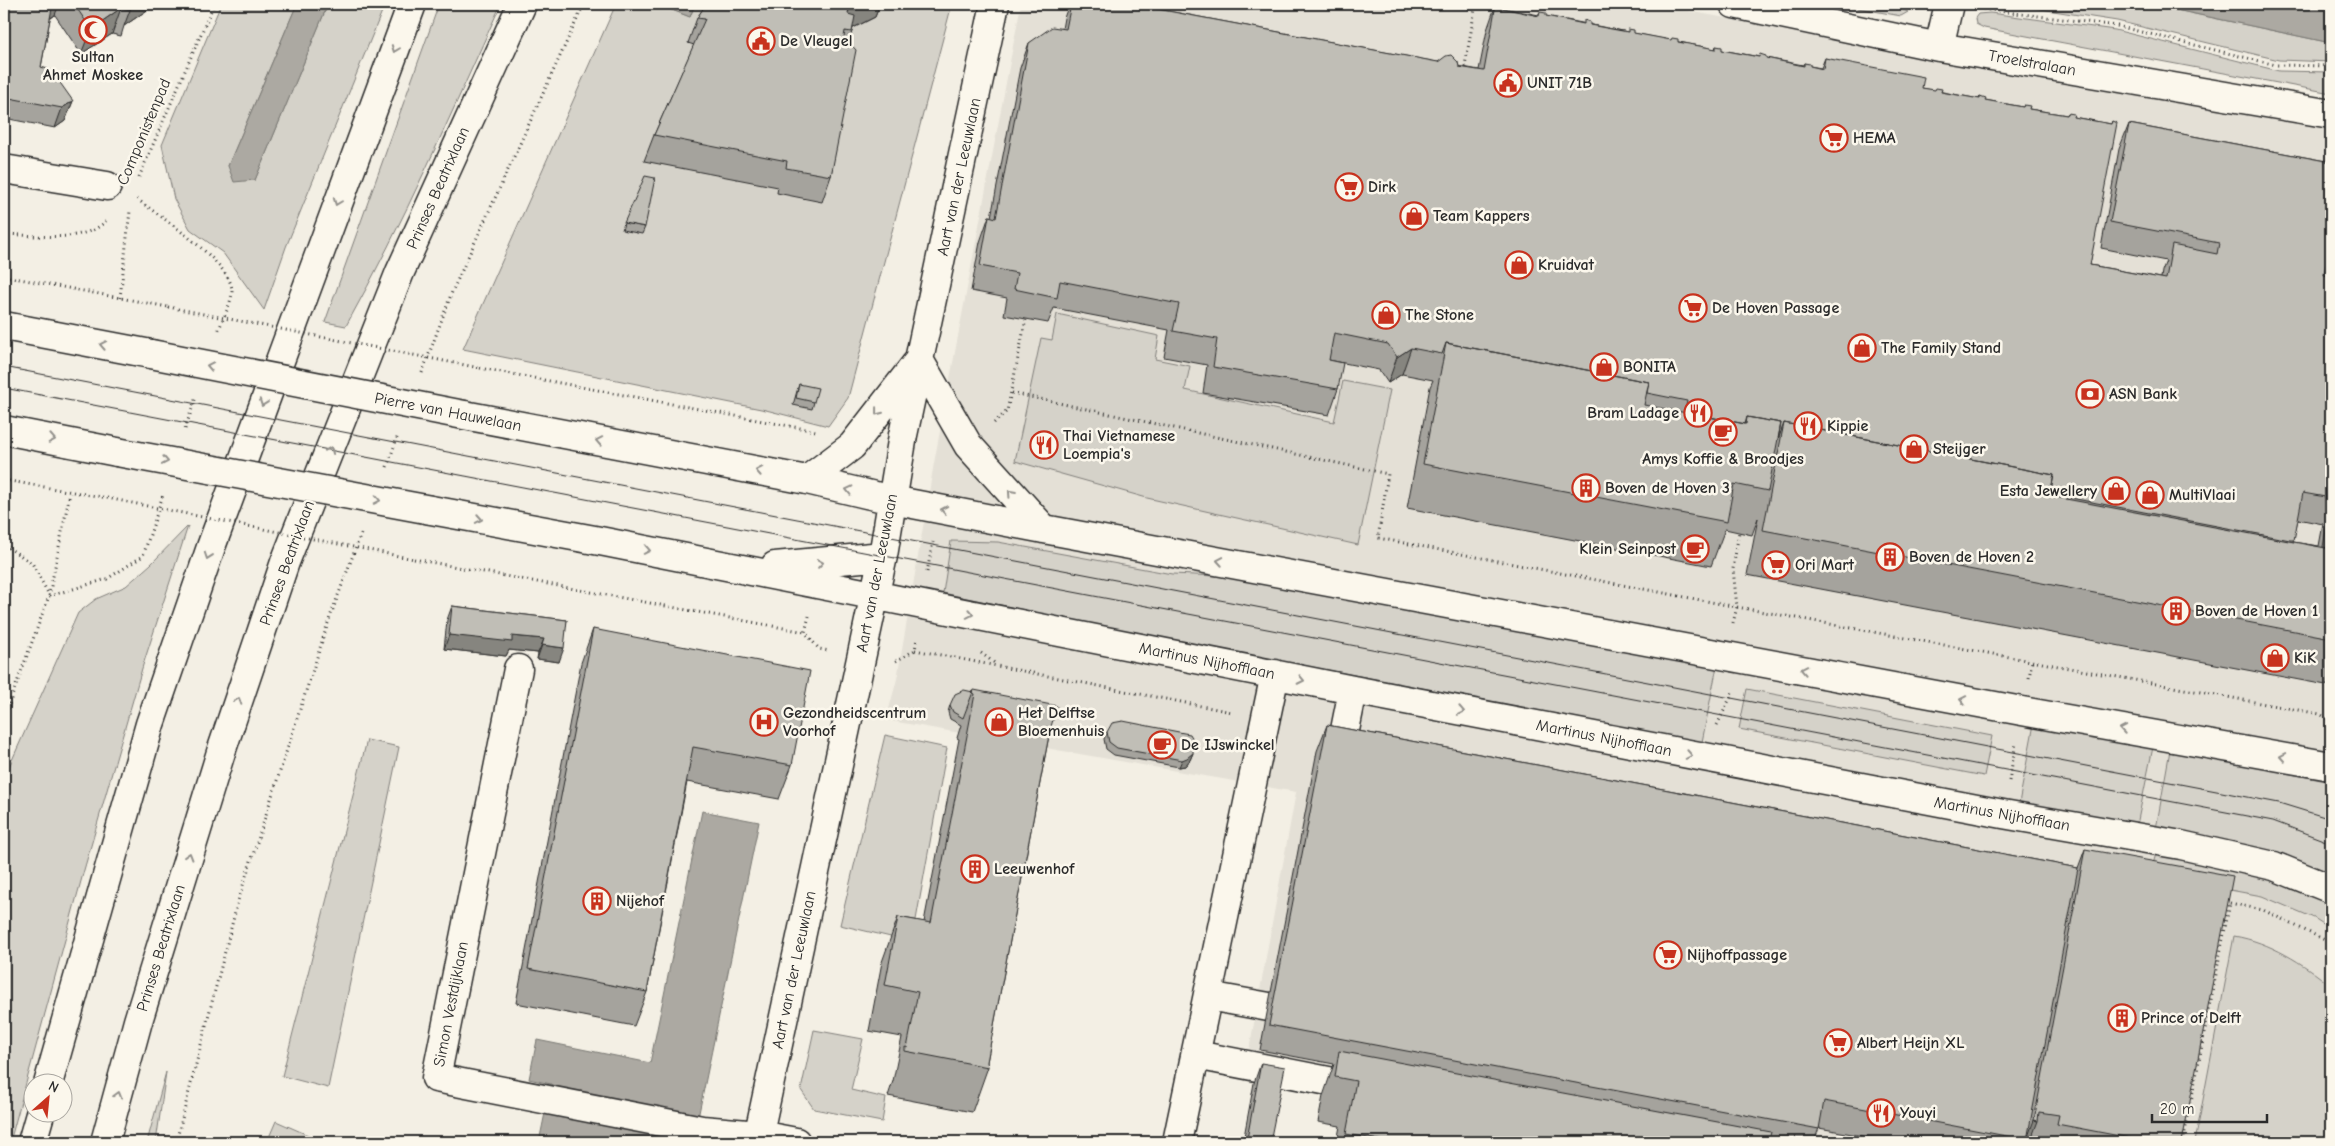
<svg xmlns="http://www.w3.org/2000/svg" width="2335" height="1146" font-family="'Comic Neue',sans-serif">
<rect width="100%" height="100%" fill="#f3efe4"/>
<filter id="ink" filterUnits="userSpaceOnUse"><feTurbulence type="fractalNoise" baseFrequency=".02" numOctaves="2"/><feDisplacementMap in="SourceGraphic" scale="10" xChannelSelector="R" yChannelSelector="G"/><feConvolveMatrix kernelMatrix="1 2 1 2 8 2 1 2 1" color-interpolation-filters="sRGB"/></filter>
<g filter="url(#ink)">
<!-- built -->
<path fill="#e4e0d6" d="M1021,4H1650L2331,129V1142H1674L1248,1056L1296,792L886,720L897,679L934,463Z"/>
<!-- green -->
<path fill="#d5d2c9" stroke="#807e7a" d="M221,4H297L228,166L255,180L328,4H385L286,247L264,310L223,253L190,229L174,199L162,145Z
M439,4H501C452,112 404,222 346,326L325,322Z
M616,4H657L690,17L695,4H952L848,398L828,426L766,410L463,349Z
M1836,4H1890L1908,12L1901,16Z
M1970,4H2148L2331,43V62L2279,60L2117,21L2009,4L1969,6Z
M1990,13L2115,30L2279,71L2331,72V93L1984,28L1976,24L1975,18L1978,14Z
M1057,314L1159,336L1155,359L1190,366L1185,390L1334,422L1343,381L1390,390L1358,545L1147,498L1015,461L1041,338L1052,340Z
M188,526L143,665L84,870L10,1142H4V778L78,613L96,599L126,586L151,564Z
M951,541L998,542L1172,574L1262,578L1717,666L1702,742L1130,632L943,593Z
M1747,689L1992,736L1984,776L1739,729Z
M2034,724L2153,747L2137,825L2019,803Z
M885,735L947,748L912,942L840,925Z
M367,740L399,747L328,1088L282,1076Z
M2170,750L2331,782V875L2156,829Z
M2157,850L2268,874L2331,898V929L2314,918L2262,896L2150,875Z
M2234,936C2270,942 2303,963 2331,986V1142H2195Z
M814,1030L863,1039L851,1090L886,1098L882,1122L814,1109L801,1090Z
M166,1072L156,1142H147Z
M276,1121L317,1139L316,1142H267Z"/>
<!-- water -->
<path fill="#aca9a2" stroke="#787772" d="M297,4H328L255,180L234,182L228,166Z
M657,4H695L690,17Z
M2148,4H2331V43Z
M702,811L759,822L693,1142H539L551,1084L529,1079L537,1040L650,1063Z"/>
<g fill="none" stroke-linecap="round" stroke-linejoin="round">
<!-- minor casing -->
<g stroke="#2b2b2b" stroke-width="31">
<path id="minor" d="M1734,4L1939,47L2331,114
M1939,47L1949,4
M4,169L107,186
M4,326L151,354
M919,360L968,445L1044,529
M464,415L807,480L892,500L1044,529L2022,711L2331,766
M4,430L117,452
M807,480L852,446L915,365
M431,510L600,541L1353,690L2003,814L2181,845L2274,866L2331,889
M775,566L883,556
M518,669L436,1078L702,1130L759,1135L796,1142
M1340,755L1353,690
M1208,996L1269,1007
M1196,1055L1364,1088
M757,1142L883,556L903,435L995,4
M1177,1142L1275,674"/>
</g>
<!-- major casing -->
<g stroke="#2b2b2b" stroke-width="31">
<path id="major" d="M48,1084L150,724L211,547L412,4
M32,1142L40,1114
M105,1142L138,1021L221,752L285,562L400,272L522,4"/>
</g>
<!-- path -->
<path stroke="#2b2b2b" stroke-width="3" stroke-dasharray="1 4" stroke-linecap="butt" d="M1448,4L1475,9L1464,71
M1983,9L2117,26L2276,65L2331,66
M139,177L214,4
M137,199C159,216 234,264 232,292C231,305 222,320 218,332
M4,234C35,235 83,244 106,221
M4,276L168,307
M120,298L130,211
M480,368L816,431
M422,373L452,292L584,4
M1012,393L1388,474L1378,538L1737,607L2320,714L2331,721
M994,423L1007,411L1026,319
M185,429L196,397
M387,467L398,435
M4,480L102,497
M4,545L32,563L49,595
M414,559L805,632
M927,572L933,542
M49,596L70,493
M809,616L805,632L819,649L829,651
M1733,623L1737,607L1733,569L1739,532
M915,650L1232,712
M981,653L996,664
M896,661L915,650L917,638
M2029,678L2032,661
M4,718L49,596L107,579L143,556L163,495
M1717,725L1733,692
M2009,781L2016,743
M2225,902L2263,910L2331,943
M176,1142L238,901L329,620L362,531
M1860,1142L1861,1136
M2183,1142L2230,903"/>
<!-- minor -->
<use href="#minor" stroke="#fbf7ec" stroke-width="28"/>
<!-- major -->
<use href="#major" stroke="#fbf7ec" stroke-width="28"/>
<!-- tram -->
<path stroke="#2b2b2b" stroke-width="1" d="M4,367L2279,803L2331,819
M4,388L2273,821L2331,843"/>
<!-- minor-bridge casing -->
<g stroke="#2b2b2b" stroke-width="31" stroke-linecap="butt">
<path id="minor-bridge" d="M151,354L464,415
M117,452L431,510"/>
</g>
<!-- path-bridge -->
<path stroke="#2b2b2b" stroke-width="3" stroke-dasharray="1 4" stroke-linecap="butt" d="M168,307L480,368
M102,497L414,559"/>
<!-- minor-bridge -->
<use href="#minor-bridge" stroke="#fbf7ec" stroke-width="28"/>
</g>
<!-- wall -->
<path fill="#a5a39d" stroke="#2b2b2b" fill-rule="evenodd" d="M4,4H154L153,6L124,26L121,36L112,34L81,54L55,15L50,19L41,67L73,101L65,121L55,128L4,118Z
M706,4H880L875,17L853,28L849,42L831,176L822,202L777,193L778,187L644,161L654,135L694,45L688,43L697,18Z
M1069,4H1131L1479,70L1487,30L1496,4L1502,8L1539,15L1546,16L1715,49L1716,46L1722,50L1803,65L1804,63L1810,66L1821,68L1825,58L1922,88L1979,99L1980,96L1985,100L2023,107L2024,105L2029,109L2067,115L2068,113L2073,117L2111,124L2112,121L2090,265L2161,278L2162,271L2166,261L2101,248L2119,149L2129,124L2331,162V686L1747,575L1758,518L1752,535L1725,529L1711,566L1407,508L1430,387L1433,380L1402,374L1388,383L1379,370L1329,360L1338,389L1329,415L1203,393L1207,365L1164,357L1169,330L1054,308L1048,323L1004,315L1007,298L971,291L980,242L989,216L991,217L1020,68L1029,43L1062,29L1064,18ZM2298,519L2323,524L2319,546L2293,542Z
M624,223L645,227L642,234L622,230Z
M799,384L814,402L812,409L793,405Z
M452,606L567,620L559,662L537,659L538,653L509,650L506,656L444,649L447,620Z
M593,629L792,765L779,799L687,782L647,992L634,1026L516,1003L581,663Z
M973,692L1050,730L987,1062L988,1067L972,1112L888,1096L893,1081L902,1037L869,1031L882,962L898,917L924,922L959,739L957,738L961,725L950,719L948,712L950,705Z
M1327,725L2078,868L2085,849L2182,1142H1896L1819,1128L1814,1142H1337L1340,1126L1318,1122L1323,1096L1334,1064L1260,1050L1317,751Z
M1107,732L1193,753L1190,760L1185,766L1179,767L1114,755L1106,749L1104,739Z
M1261,1063L1270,1142H1243L1254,1083Z"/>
<!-- shaded-wall -->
<path fill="#86857f" stroke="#2b2b2b" d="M53,4H59L55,15L46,21Z
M131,4H154L153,6L124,26L130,10Z
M859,4H880L875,17L847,31H845L849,8Z
M121,8L112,34L81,54L91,29Z
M73,101L65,121L55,128L62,108Z
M1411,348L1402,374L1388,383L1397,357Z
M449,635L512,636L544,639L538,653L509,650L506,656L444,649Z
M542,645L564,648L559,662L537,659Z
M1193,753L1190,760L1185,766L1179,767L1182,760Z
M2034,1120L2038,1121L2030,1142H2026Z"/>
<!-- building -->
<path fill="#c0beb6" stroke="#2b2b2b" d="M4,4H28L52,8L41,67L51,70L73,101L62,108L4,97Z
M74,4H131L130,10L121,8L91,29Z
M706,4H859L849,8L848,14L855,16L852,32L845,31L844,37L856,50L831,176L786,168L787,161L654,135L705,19L697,18Z
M1071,4H1131L1438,62L1446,56L1451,55L1458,62L1459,67L1484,71L1496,4L1502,5V8L1539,16L1540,12L1546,13V16L1584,24V20L1590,22V25L1628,32V29L1634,30V33L1671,40L1672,38L1678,39V42L1716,49V46L1722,47V50L1759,57L1760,54L1766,56V58L1804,66V63L1810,64V66L1823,69L1825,58L1924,77L1922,88L1935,90L1936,88L1942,89L1941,92L1980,99V96L1986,98L1985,100L2023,107L2024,105L2030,106L2029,109L2067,115L2068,113L2074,114L2073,117L2111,124L2112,121L2117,123L2090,265L2166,279L2172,245L2217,254L2219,243L2110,222L2129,124L2331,162V265L2326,264L2324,275L2331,276V498L2303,493L2294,540H2290L2050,494L2054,475L1784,423L1778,440L1781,423L1747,417L1745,424L1685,412L1687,401L1647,393L1649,382L1446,343L1442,354L1411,348L1397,357L1388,344L1334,333L1329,360L1343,363L1338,389L1213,367L1217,339L1173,331L1179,304L1060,281L1057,298L1014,289L1017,273L980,266L989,216L996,218L1029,43L1052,27L1066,29Z
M645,176L655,178L645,227L624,223Z
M1446,343L1649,382L1644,405L1746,424L1747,417L1781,423L1768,491L1734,484L1727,522L1423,464Z
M799,384L818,388L814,402L796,398Z
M1784,423L2054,475L2050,496L2331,549V638L1763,530Z
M2331,503V549L2323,547Z
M452,606L567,620L564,648L542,645L544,639L512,636V642L449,635Z
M593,629L810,671L792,765L693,747L647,992L528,969Z
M964,690L973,692L963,718L953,712L950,705L955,694Z
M974,690L1057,706L1050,730L987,1062L988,1067L905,1051V1047L907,1048L918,992L885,985L898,917L931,923L975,694L973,693Z
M1123,721L1184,733L1190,734L1194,741L1193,753L1187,758L1182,760L1117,748L1109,742L1107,732L1112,723Z
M1327,725L2078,868L2027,1140L1824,1101L1819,1129L1269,1025Z
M2085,849L2233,876L2182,1142H2151L2057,1124L2059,1115L2039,1112L2038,1121L2034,1120Z
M1339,1051L1771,1132L1769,1140L1781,1142H1391L1346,1134L1356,1081L1335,1077Z
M1261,1063L1285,1067L1270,1142H1264L1247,1139Z"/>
<!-- one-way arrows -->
<defs><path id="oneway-chevron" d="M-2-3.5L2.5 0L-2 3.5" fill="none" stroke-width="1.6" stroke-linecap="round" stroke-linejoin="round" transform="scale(1.25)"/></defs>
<g stroke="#93918c">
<use href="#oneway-chevron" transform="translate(395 49) rotate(111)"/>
<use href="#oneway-chevron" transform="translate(337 202) rotate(111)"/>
<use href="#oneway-chevron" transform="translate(103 345) rotate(-169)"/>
<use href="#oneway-chevron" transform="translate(210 366) rotate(-169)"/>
<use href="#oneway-chevron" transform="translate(263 403) rotate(110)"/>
<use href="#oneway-chevron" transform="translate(878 412) rotate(128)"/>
<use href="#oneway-chevron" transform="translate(52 439) rotate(11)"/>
<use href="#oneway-chevron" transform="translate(599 441) rotate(-169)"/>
<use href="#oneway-chevron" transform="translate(330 450) rotate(-68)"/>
<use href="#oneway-chevron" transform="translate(165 461) rotate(11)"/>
<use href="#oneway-chevron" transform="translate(759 471) rotate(-169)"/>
<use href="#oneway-chevron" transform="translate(849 490) rotate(-167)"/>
<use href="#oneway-chevron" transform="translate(1011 493) rotate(-132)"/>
<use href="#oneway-chevron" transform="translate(377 500) rotate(11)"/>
<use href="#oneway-chevron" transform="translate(944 510) rotate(-170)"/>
<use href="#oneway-chevron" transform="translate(479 519) rotate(10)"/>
<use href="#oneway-chevron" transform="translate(647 550) rotate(11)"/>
<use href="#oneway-chevron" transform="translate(208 556) rotate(109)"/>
<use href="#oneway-chevron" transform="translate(1220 561) rotate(-170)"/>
<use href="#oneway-chevron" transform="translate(820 563) rotate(-8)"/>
<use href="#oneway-chevron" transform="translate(970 614) rotate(11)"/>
<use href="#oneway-chevron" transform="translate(1804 670) rotate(-169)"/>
<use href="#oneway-chevron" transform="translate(1301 680) rotate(12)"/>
<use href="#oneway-chevron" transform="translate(1963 700) rotate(-169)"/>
<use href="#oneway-chevron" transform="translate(238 701) rotate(-71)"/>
<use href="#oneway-chevron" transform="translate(1461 711) rotate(11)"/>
<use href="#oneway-chevron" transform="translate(2123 729) rotate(-170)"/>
<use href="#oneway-chevron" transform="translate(1689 755) rotate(11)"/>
<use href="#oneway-chevron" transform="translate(2283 757) rotate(-170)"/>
<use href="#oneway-chevron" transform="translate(189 856) rotate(-73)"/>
<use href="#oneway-chevron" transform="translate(118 1095) rotate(-74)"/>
</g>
</g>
<!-- icons -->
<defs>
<g id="mosque-ring" transform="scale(1.4375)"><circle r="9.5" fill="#fbf7ec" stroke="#c8321e" stroke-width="1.5"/><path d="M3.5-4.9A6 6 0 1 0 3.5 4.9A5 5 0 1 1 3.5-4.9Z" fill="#c8321e"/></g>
<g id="civic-ring" transform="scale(1.4375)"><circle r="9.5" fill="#fbf7ec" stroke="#c8321e" stroke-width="1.5"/><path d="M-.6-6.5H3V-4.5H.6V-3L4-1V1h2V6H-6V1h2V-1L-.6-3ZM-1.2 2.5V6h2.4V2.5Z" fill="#c8321e"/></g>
<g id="supermarket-ring" transform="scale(1.4375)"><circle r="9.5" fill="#fbf7ec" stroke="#c8321e" stroke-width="1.5"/><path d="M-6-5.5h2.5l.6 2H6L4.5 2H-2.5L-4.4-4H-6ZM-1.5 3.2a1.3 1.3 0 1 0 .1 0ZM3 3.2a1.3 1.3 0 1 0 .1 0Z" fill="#c8321e"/></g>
<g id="shop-ring" transform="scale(1.4375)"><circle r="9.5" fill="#fbf7ec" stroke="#c8321e" stroke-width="1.5"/><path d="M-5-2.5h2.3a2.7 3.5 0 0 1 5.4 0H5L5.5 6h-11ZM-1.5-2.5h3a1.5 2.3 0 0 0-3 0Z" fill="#c8321e"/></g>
<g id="bank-ring" transform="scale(1.4375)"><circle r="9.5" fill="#fbf7ec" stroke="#c8321e" stroke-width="1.5"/><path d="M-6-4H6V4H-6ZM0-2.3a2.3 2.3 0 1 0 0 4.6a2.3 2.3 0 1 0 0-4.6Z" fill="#c8321e"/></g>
<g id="restaurant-ring" transform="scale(1.4375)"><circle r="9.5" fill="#fbf7ec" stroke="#c8321e" stroke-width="1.5"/><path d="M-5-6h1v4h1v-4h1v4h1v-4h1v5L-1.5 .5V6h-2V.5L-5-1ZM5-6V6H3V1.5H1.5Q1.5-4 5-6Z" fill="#c8321e"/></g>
<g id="cafe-ring" transform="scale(1.4375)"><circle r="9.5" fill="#fbf7ec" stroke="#c8321e" stroke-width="1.5"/><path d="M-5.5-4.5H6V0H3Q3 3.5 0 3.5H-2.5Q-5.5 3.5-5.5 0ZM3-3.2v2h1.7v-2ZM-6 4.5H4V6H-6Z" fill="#c8321e"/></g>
<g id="building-ring" transform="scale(1.4375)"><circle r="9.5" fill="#fbf7ec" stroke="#c8321e" stroke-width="1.5"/><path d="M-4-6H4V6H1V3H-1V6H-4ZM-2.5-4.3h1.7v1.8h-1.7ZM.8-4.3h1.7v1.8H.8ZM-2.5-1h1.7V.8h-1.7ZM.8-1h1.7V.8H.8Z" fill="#c8321e"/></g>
<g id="hospital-ring" transform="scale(1.4375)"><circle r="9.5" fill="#fbf7ec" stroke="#c8321e" stroke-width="1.5"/><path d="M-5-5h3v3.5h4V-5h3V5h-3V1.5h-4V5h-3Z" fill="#c8321e"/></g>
</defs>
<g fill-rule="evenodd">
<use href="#mosque-ring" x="93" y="30"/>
<use href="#civic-ring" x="761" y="41"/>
<use href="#civic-ring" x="1508" y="83"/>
<use href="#supermarket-ring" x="1834" y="138"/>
<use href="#supermarket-ring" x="1349" y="187"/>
<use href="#shop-ring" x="1414" y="216"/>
<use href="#shop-ring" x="1519" y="265"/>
<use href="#supermarket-ring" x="1693" y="308"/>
<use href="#shop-ring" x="1386" y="315"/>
<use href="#shop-ring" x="1862" y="348"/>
<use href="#shop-ring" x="1604" y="367"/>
<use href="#bank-ring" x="2090" y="394"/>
<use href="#restaurant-ring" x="1698" y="413"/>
<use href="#restaurant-ring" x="1808" y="426"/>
<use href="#cafe-ring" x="1723" y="432"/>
<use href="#restaurant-ring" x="1044" y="445"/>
<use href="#shop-ring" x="1914" y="449"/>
<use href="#building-ring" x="1586" y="488"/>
<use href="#shop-ring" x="2116" y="491"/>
<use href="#shop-ring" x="2150" y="495"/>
<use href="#cafe-ring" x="1695" y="549"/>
<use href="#building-ring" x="1890" y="557"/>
<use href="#supermarket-ring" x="1776" y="565"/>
<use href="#building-ring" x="2176" y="611"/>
<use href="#shop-ring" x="2275" y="658"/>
<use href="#hospital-ring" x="764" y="722"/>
<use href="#shop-ring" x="999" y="722"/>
<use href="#cafe-ring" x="1162" y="745"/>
<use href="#building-ring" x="975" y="869"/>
<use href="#building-ring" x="597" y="901"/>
<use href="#supermarket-ring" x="1668" y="955"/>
<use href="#building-ring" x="2122" y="1018"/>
<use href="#supermarket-ring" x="1838" y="1043"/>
<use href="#restaurant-ring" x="1881" y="1113"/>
</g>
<g text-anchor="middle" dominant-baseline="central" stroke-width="5" stroke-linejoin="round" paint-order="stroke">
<!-- poi labels -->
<g font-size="16" font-weight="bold" fill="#2b2b2b" stroke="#fbf7ec" text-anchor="start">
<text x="780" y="41">De Vleugel</text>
<text x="93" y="57" text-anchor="middle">Sultan<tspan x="93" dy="18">Ahmet Moskee</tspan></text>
<text x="1527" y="83">UNIT 71B</text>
<text x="1853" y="138">HEMA</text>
<text x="1368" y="187">Dirk</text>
<text x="1433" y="216">Team Kappers</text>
<text x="1538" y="265">Kruidvat</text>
<text x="1712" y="308">De Hoven Passage</text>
<text x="1405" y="315">The Stone</text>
<text x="1881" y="348">The Family Stand</text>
<text x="1623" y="367">BONITA</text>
<text x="2109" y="394">ASN Bank</text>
<text x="1679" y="413" text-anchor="end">Bram Ladage</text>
<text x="1827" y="426">Kippie</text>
<text x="1063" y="436">Thai Vietnamese<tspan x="1063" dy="18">Loempia's</tspan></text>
<text x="1933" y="449">Steijger</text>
<text x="1723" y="459" text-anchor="middle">Amys Koffie &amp; Broodjes</text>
<text x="1605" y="488">Boven de Hoven 3</text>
<text x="2097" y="491" text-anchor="end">Esta Jewellery</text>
<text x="2169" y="495">MultiVlaai</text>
<text x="1676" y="549" text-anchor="end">Klein Seinpost</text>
<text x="1909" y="557">Boven de Hoven 2</text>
<text x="1795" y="565">Ori Mart</text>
<text x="2195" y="611">Boven de Hoven 1</text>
<text x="2294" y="658">KiK</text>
<text x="783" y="713">Gezondheidscentrum<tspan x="783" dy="18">Voorhof</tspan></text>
<text x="1018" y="713">Het Delftse<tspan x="1018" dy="18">Bloemenhuis</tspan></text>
<text x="1181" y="745">De IJswinckel</text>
<text x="994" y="869">Leeuwenhof</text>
<text x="616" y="901">Nijehof</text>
<text x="1687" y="955">Nijhoffpassage</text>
<text x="2141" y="1018">Prince of Delft</text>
<text x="1857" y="1043">Albert Heijn XL</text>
<text x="1900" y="1113">Youyi</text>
</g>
<!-- street labels -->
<g font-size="16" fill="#2b2b2b" stroke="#fbf7ec">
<text transform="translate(2032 63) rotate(10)">Troelstralaan</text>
<text transform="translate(144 132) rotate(-67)">Componistenpad</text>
<text transform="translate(959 177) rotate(-78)">Aart van der Leeuwlaan</text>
<text transform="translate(438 188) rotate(-66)">Prinses Beatrixlaan</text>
<text transform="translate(448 412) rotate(11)">Pierre van Hauwelaan</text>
<text transform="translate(287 563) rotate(-70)">Prinses Beatrixlaan</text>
<text transform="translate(877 573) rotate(-79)">Aart van der Leeuwlaan</text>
<text transform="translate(1207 661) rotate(11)">Martinus Nijhofflaan</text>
<text transform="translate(1604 738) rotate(11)">Martinus Nijhofflaan</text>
<text transform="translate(2002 814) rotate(10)">Martinus Nijhofflaan</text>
<text transform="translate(161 948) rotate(-73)">Prinses Beatrixlaan</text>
<text transform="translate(794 970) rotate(-78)">Aart van der Leeuwlaan</text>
<text transform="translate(451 1004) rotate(-79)">Simon Vestdijklaan</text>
</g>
</g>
<!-- margin -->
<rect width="2335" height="1146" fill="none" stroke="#fbf7ec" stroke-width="20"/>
<rect x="10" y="10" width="2315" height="1126" fill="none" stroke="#2b2b2b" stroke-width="2" filter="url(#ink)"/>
<!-- north arrow -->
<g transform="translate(48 1098) rotate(27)"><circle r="24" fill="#fbf7ec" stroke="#a8a59f"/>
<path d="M0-4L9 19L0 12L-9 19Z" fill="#c8321e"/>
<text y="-8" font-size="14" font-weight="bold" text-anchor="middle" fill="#2b2b2b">N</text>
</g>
<!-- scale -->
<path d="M2152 1114v8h115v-8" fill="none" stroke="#2b2b2b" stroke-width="2.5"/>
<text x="2160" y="1114" font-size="15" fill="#2b2b2b" stroke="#fbf7ec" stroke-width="4" paint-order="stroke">20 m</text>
</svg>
